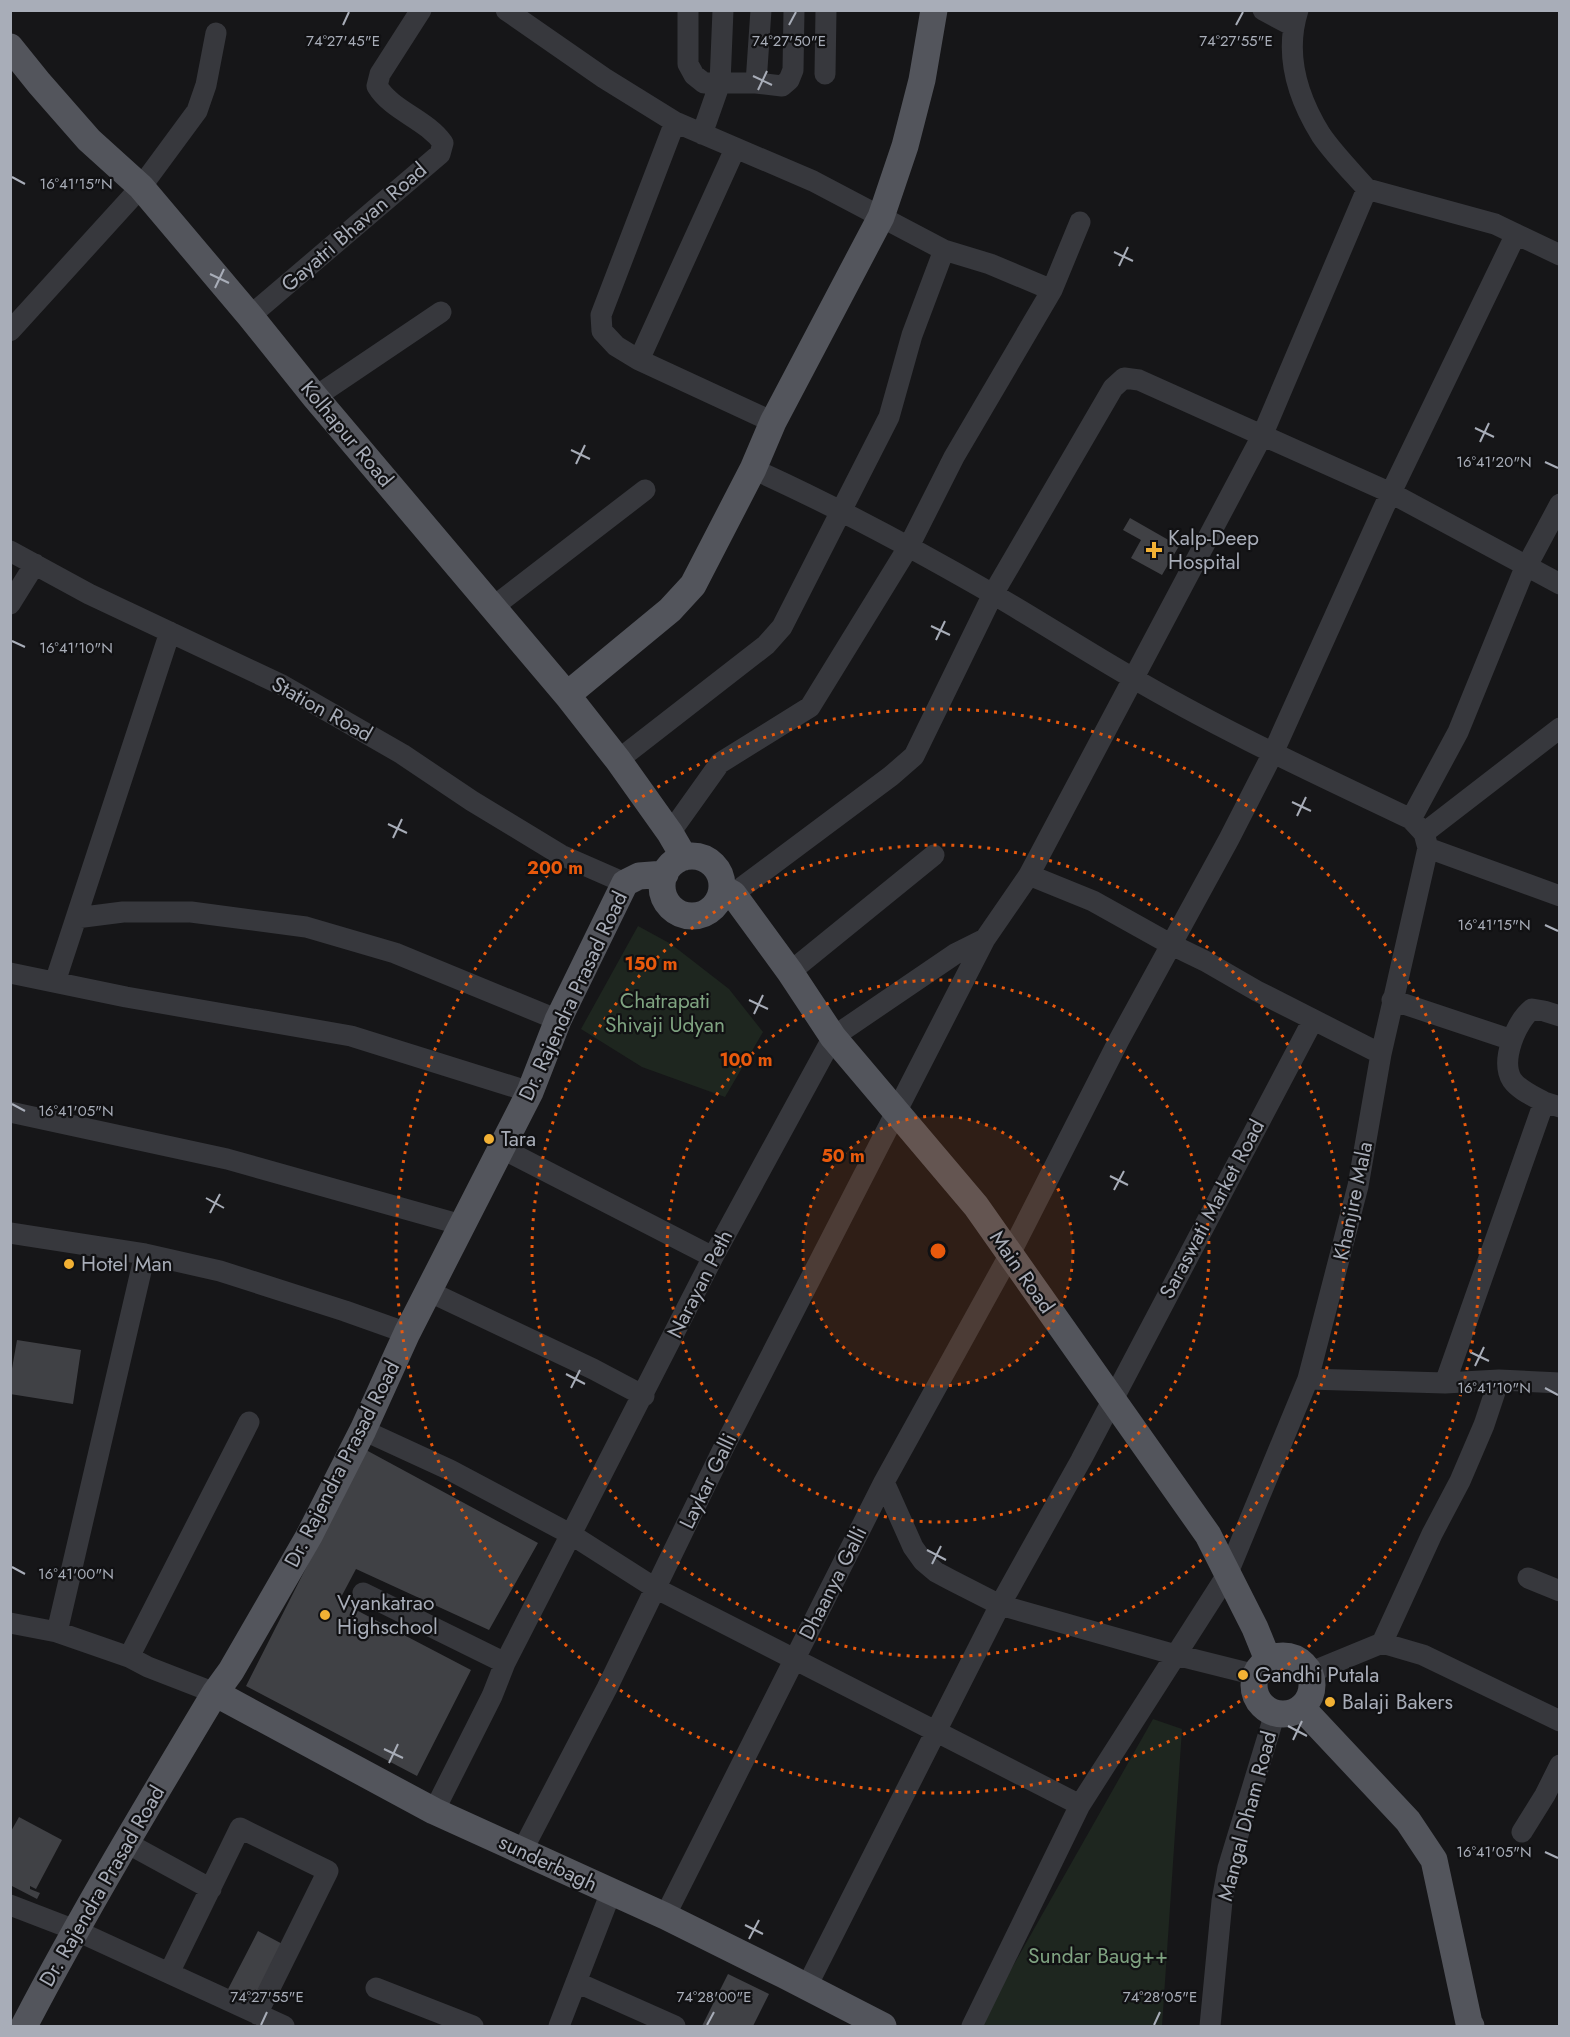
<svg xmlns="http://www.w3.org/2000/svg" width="1570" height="2037" font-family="Jost,sans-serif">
<rect width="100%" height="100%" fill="#161618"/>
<!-- green -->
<path fill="#1e261f" d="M638,926L671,944L729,989L763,1032L725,1097L642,1067L581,1029Z
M1153,1719L1182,1729L1162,2026H979Z"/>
<!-- building -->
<path fill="#404145" d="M1130,518L1179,546L1162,575L1131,558L1141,540L1123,530Z
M17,1340L81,1350L73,1404L10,1394V1380Z
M366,1450L538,1543L489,1630L356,1569L339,1601L471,1670L417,1776L246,1686Z
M19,1817L62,1840L36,1889L30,1886V1889L40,1893L37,1899L10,1885V1833Z
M258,1931L288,1947L255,2008L226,1993Z
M728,1974L769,1994L753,2026H702Z"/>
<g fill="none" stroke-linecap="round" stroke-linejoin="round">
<!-- minor -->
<path stroke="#37383d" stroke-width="21" d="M506,10L604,78L675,122L813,181L944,250L990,264L1052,290L954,457L909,546L810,707L720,763L670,833
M688,10V64L694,75L704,83H756L782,86L789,80L793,70L794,10
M1263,10L1293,26
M825,74L826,10
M756,83L761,10
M675,122L601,315L602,331L616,346L639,360L773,422
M702,134L720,83L723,10
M1367,189L1495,224L1560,255
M1052,290L1080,222
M250,316L440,154L443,143C426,119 392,111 377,86L380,74L421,10
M10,331L141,187L197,111L206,85L216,33
M639,360L735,149
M315,397L441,312
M753,469C835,506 913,548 991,593C1038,620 1084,650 1131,677C1221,730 1317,774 1411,819L1424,833L1428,848L1381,1054L1358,1186L1308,1379L1227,1575L1080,1805L972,2026
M10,551L89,594L282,685L402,754L472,801L561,855L625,883
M10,604L35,564
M493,607L645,490
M618,760L766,645L782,627L889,417L912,335L944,250
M1411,819L1458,732L1522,575L1560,504
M1424,833L1560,728
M1428,848L1560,896
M1029,875L1093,901L1170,944L1205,961L1257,991L1381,1054
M733,894L891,776L914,756L993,594L1113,388L1124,378L1139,380L1391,493L1560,584
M76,918L123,912H191L306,927L395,953L558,1020
M790,972L934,855
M10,973L126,997L351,1036L530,1092
M55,982L170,632
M1392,1000L1512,1040
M1544,1102C1533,1096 1519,1090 1512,1080C1500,1061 1516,1022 1532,1009L1544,1011L1560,1016
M10,1112L227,1159L462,1225
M501,1148L713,1257
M10,1233L145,1254L220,1271L345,1311L407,1333
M428,1291L593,1369L644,1396
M1308,1379L1445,1383L1499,1380L1560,1383
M1445,1383L1544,1102L1560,1107
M363,1430L450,1470L572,1535L655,1588L1080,1805
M884,1482L913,1547L923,1561L936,1572L951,1580L1000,1605L1176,1655L1256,1675
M1528,1578L1560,1591
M363,1593L505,1663
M10,1623L57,1632L129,1657L148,1667L215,1693
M57,1632L145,1254
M1382,1643L1432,1534L1460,1481L1484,1425L1499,1380
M129,1657L249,1422
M1309,1673L1382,1643L1423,1655L1560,1721
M434,1811L492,1696L505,1663L713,1257L833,1037L955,954L985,939
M1522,1832L1545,1795L1560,1765
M125,1842L211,1889
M522,1851L607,1688L724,1447L985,939L1029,875L1262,436L1367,189C1352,172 1334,154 1321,135C1298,98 1284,54 1298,10
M10,1905L75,1930L284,2026
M665,1916L884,1482L1010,1254L1119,1040L1229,839L1273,753L1384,507L1516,234
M169,1973L240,1828L328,1871L257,2014
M576,1982L675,2026
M807,1986L1000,1605L1081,1460L1313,1020
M376,1988L473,2026
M559,2026L611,1892
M1210,2026L1222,1901L1228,1868L1275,1713"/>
<!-- major -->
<path stroke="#53555c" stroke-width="27" d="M10,47L39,83L89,140L141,187L250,316L315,397L567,695L618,760L670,833L684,857
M567,695L670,610L693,585L753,469L773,422L881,217L905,146L922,80L934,10
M662 886a30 30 0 1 1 60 0a30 30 0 1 1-60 0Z
M722,888L733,894L790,972L833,1037L976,1206L1208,1535L1255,1628L1268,1660
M1254 1685a29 29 0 1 1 58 0a29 29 0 1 1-58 0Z
M215,1693L434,1811L665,1916L784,1975L883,2026
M1302,1708L1408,1821L1434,1860L1469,2023L1471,2026
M24,2026C83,1913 149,1803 215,1693L231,1671L309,1536L363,1430L407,1333L530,1092L558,1020L625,883L639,876L665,874"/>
</g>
<!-- ticks -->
<path fill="none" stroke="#a8adb8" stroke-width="2" d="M343,25L349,12M789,25L796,12M1236,25L1243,12M753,76L772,85M758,90L767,71M12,177L25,184M1114,252L1133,261M1119,266L1128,247M210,274L229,283M215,288L224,269M1475,428L1494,437M1480,442L1489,423M571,450L590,459M1545,462L1558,468M576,464L585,445M931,626L950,635M936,640L945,621M12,641L25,647M1292,802L1311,811M1297,816L1306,797M388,824L407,833M393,838L402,819M1545,925L1558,931M749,1000L768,1009M754,1014L763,995M12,1104L25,1111M1110,1176L1128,1185M1114,1190L1124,1171M206,1198L224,1208M210,1213L220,1194M1470,1352L1489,1361M1475,1366L1484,1347M566,1374L585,1384M571,1388L580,1370M1545,1388L1558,1395M927,1550L946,1560M932,1564L941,1546M12,1567L25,1574M1288,1726L1307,1736M1293,1740L1302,1721M384,1749L403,1758M389,1763L398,1744M1545,1852L1558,1858M745,1925L763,1934M749,1939L759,1920M261,2025L267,2012M707,2025L714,2012M1154,2025L1160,2012"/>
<!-- distance rings -->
<circle cx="938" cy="1251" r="135" fill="#e8590c" fill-opacity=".12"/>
<g fill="none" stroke="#e8590c" stroke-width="3" stroke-dasharray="3 6">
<circle cx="938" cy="1251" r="135"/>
<circle cx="938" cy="1251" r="271"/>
<circle cx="938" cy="1251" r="406"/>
<circle cx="938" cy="1251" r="542"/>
</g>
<!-- markers -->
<g fill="#f2b134" stroke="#111113" stroke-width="2">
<path d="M1151 541h6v6h6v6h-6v6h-6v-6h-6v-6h6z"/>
<circle cx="489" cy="1139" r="6"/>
<circle cx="69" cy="1264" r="6"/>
<circle cx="325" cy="1615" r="6"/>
<circle cx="1243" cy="1675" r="6"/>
<circle cx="1330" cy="1702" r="6"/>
</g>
<g text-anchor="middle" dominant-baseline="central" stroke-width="4.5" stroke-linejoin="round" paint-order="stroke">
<!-- street labels -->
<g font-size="21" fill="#a8adb8" stroke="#111113">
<text transform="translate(354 227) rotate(-41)">Gayatri Bhavan Road</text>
<text transform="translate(347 434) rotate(50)">Kolhapur Road</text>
<text transform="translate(322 709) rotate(29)">Station Road</text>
<text transform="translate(573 996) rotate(-65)">Dr. Rajendra Prasad Road</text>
<text transform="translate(1353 1201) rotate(-78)">Khanjire Mala</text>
<text transform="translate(1212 1209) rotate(-62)">Saraswati Market Road</text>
<text transform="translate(1022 1272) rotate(55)">Main Road</text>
<text transform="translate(700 1284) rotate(-63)">Narayan Peth</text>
<text transform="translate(342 1464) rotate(-63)">Dr. Rajendra Prasad Road</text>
<text transform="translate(708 1481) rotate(-64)">Laykar Galli</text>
<text transform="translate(833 1583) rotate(-63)">Dhaanya Galli</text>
<text transform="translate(1247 1816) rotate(-75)">Mangal Dham Road</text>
<text transform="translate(548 1863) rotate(25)">sunderbagh</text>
<text transform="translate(102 1886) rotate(-60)">Dr. Rajendra Prasad Road</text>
</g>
<!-- poi labels -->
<g font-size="21" fill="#a8adb8" stroke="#111113" text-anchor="start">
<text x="1168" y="538">Kalp-Deep<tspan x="1168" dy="24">Hospital</tspan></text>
<text x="501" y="1139">Tara</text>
<text x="81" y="1264">Hotel Man</text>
<text x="337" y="1603">Vyankatrao<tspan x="337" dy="24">Highschool</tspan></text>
<text x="1255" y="1675">Gandhi Putala</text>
<text x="1342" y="1702">Balaji Bakers</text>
</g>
<!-- park labels -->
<g font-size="21" fill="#7fa381" stroke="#111113">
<text x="665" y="1001">Chatrapati<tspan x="665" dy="24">Shivaji Udyan</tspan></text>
<text x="1098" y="1956">Sundar Baug++</text>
</g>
</g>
<g font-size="15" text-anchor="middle" fill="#a8adb8" stroke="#111113" stroke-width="4.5" stroke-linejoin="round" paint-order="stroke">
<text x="343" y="46">74°27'45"E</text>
<text x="789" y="46">74°27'50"E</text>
<text x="1236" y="46">74°27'55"E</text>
<text x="76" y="189">16°41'15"N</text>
<text x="1494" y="467">16°41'20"N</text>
<text x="76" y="653">16°41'10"N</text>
<text x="1494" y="930">16°41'15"N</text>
<text x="76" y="1116">16°41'05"N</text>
<text x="1494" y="1393">16°41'10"N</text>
<text x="76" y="1579">16°41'00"N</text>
<text x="1494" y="1857">16°41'05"N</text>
<text x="267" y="2002">74°27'55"E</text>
<text x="714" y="2002">74°28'00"E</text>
<text x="1160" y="2002">74°28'05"E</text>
</g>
<circle cx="938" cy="1251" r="9" fill="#e8590c" stroke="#111113" stroke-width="3"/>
<g font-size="18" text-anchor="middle" font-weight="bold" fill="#e8590c" stroke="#111113" stroke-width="4.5" stroke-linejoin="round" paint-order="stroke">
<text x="555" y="874">200 m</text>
<text x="651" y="970">150 m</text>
<text x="746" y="1066">100 m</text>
<text x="843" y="1162">50 m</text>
</g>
<!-- border -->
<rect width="1570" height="2037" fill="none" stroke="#a8adb8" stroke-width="24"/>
</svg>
